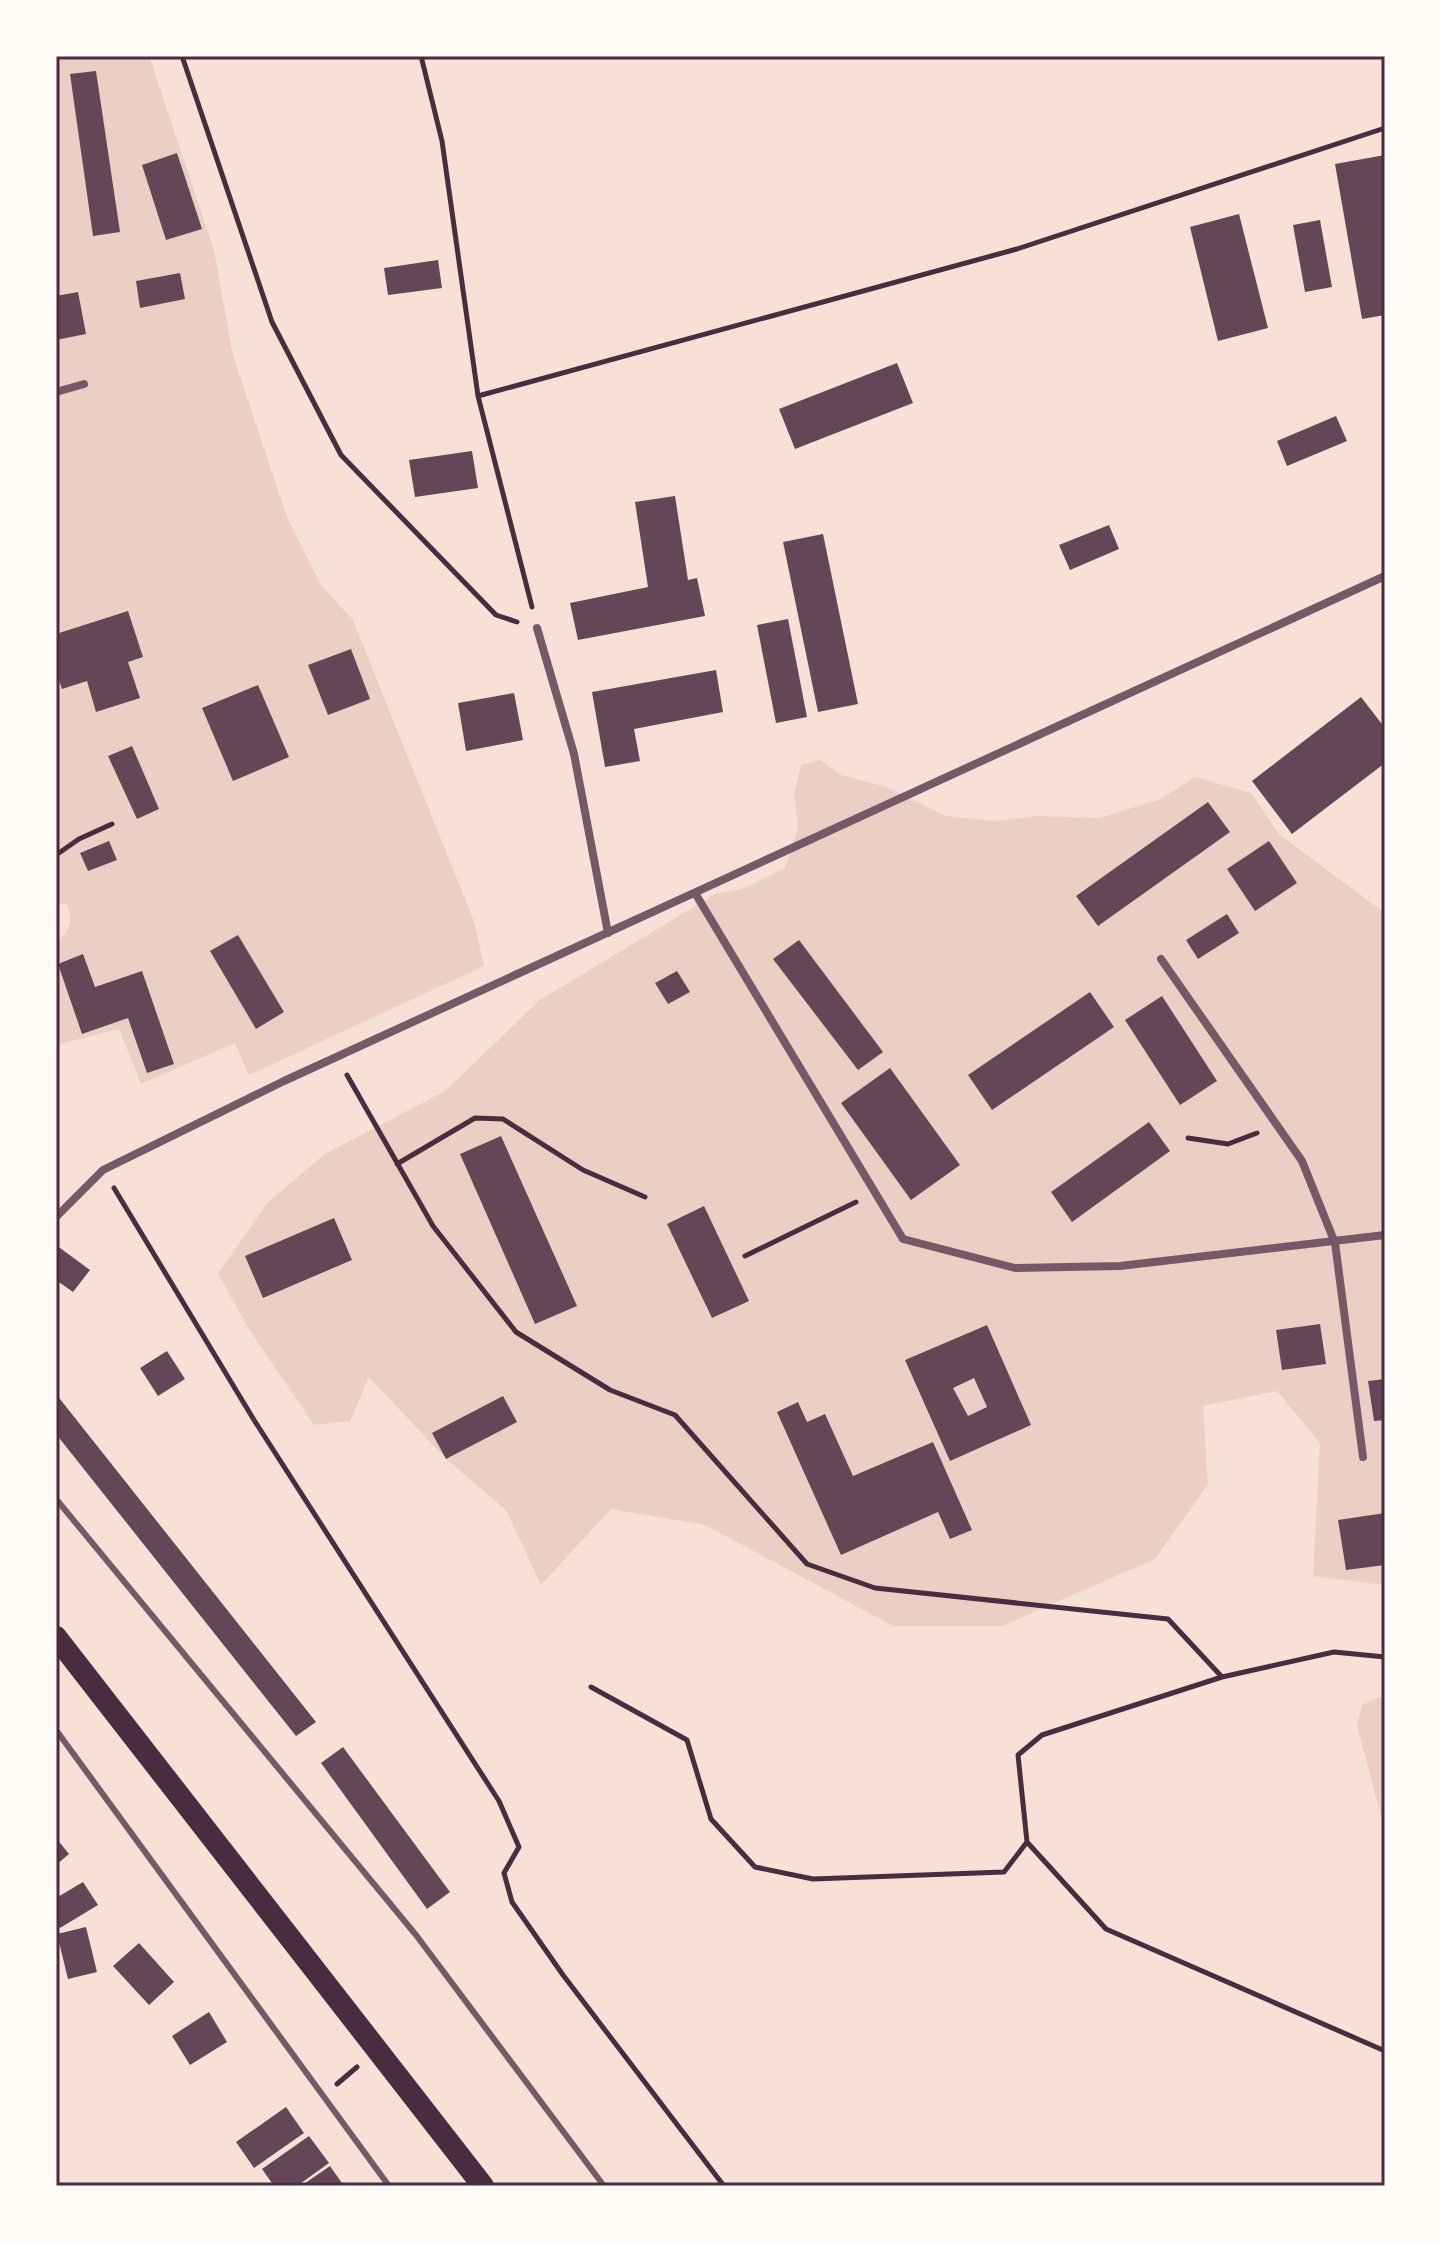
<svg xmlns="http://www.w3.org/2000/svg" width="1441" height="2242" font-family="Barlow,sans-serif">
<rect width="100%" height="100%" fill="#f7e1d7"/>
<!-- green -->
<path fill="#ebcfc5" d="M56,56H149L214,250L233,356L286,515L321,585L353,620L474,921L484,966L249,1075L235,1043L141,1084L119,1029L56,1045V943C70,931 73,921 67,904H56Z
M820,760L841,775L887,787L946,816L994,821L1037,816L1100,818L1160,799L1195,777L1251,793L1279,834L1385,913V1585L1313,1576L1320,1443L1277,1391L1203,1406L1208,1484L1155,1559L1002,1626H893L705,1525L611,1509L541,1585L506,1510L446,1459L369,1377L350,1421L314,1425L246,1324L218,1274L267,1203L325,1154L445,1091L540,1000L715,894L745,888L785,868L798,828L794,795L801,765Z
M1385,1695V1832L1357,1725L1362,1705Z"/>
<!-- building -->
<path fill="#644757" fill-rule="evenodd" d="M96,71L120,232L93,236L70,74Z
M177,153L202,229L166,240L142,165Z
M1385,155V315L1362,319L1335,164Z
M1239,214L1268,328L1218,341L1190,227Z
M1320,220L1332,287L1305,292L1293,225Z
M438,260L442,288L388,295L384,268Z
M180,273L185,299L140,308L136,281Z
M78,292L86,334L56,340V296Z
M897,363L913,403L795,449L779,409Z
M1336,416L1347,441L1287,466L1277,441Z
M472,451L478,488L415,497L409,460Z
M675,496L688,580L697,578L705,616L578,640L570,603L648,587L635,502Z
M1109,525L1119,549L1070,570L1059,545Z
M823,534L858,704L818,712L783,542Z
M128,611L143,657L128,662L140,698L96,712L87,681L62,689L56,672V634Z
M788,619L807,717L776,723L757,625Z
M351,649L370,699L328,715L308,665Z
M716,670L723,712L634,729L640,761L605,767L592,692Z
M258,685L289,757L233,781L202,708Z
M514,693L523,740L466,751L458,703Z
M1361,697L1385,728V763L1292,834L1252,781Z
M132,746L159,809L137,819L108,756Z
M1208,802L1230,832L1098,926L1076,896Z
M109,841L117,860L88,871L80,853Z
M1269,841L1297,883L1255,911L1227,869Z
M1227,914L1239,933L1198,959L1186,940Z
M238,935L284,1012L256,1029L210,951Z
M799,940L883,1052L858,1070L773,959Z
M83,954L95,987L142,971L174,1064L147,1073L128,1018L82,1034L58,964Z
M677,971L690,992L668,1004L655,983Z
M1090,992L1114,1027L992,1110L968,1075Z
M1162,996L1217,1081L1180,1105L1125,1020Z
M890,1068L960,1165L911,1200L841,1103Z
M1149,1122L1170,1151L1072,1222L1051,1192Z
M501,1136L577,1306L535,1324L460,1154Z
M704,1206L749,1301L712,1318L667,1224Z
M334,1218L352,1260L263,1298L245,1256Z
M56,1245L90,1270L73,1292L56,1280Z
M1320,1324L1326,1364L1282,1370L1276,1330Z
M987,1325L1031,1425L950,1461L905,1360ZM974,1378L987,1407L968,1416L953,1388Z
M167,1351L185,1379L158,1396L140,1368Z
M1385,1379V1420L1374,1421L1368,1381Z
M56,1394L316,1722L296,1736L56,1434Z
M503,1396L517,1422L446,1459L432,1433Z
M798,1402L807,1422L825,1414L853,1476L933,1442L972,1530L950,1539L938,1512L841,1555L777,1412Z
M1385,1513V1565L1346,1570L1338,1520Z
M343,1747L450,1892L427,1909L321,1763Z
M56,1838L69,1854L56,1865Z
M83,1882L98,1905L60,1928L56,1922V1898Z
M86,1927L97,1972L68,1979L57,1934Z
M139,1943L174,1982L149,2005L113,1966Z
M209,2012L227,2042L190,2065L172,2036Z
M286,2107L304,2133L254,2168L236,2142Z
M309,2136L329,2163L297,2186H274L262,2169Z
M330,2166L344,2186H301Z"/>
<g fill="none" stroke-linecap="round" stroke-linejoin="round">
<!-- path -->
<path stroke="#4a2c40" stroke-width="5" d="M182,56L272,322L341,455L496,615L517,622
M421,56L442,141L478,396L532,607
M478,396L1017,249L1385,128
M56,855L79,839L112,824
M347,1075L433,1226L516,1332L610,1390L675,1415L807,1564L875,1588L1168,1619L1222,1677L1334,1652L1385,1657
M1188,1138L1228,1144L1257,1133
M397,1164L475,1118L503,1119L583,1170L645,1197
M114,1188L254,1420L499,1801L519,1847L504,1873L512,1902L563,1975L724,2186
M745,1256L856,1202
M591,1687L687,1740L711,1819L755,1867L813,1879L1004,1872L1027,1842L1018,1755L1042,1735L1222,1677
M1027,1842L1106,1929L1385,2051
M337,2084L357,2067"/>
<!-- service -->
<path stroke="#755966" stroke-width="6" d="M56,1499L416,1935L604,2186
M56,1730L389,2186"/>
<!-- minor -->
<path stroke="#755966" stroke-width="8" d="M56,392L84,384
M537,628L574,754L608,933
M695,893L903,1239L1015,1268L1120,1266L1385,1235
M1161,959L1302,1161L1335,1243L1363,1457
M56,1217L103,1170L284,1081L1385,576"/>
<!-- trunk -->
<path stroke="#4a2c40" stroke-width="22" d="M56,1637L483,2186"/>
</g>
<!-- border -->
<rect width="1441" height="2242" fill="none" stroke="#fffaf5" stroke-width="116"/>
<rect x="58" y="58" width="1325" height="2126" fill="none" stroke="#4a2c40" stroke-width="3"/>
</svg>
